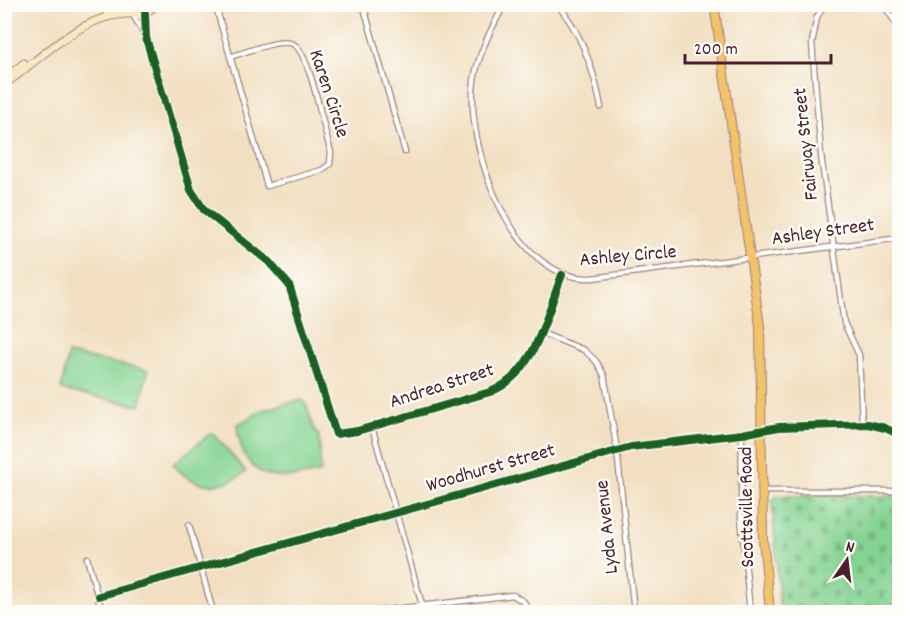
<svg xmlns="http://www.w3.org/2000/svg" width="904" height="617" font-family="Dekko,sans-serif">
<defs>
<pattern id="cemetery-stones" width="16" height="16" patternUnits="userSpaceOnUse" patternTransform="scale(1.5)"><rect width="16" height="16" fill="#84d392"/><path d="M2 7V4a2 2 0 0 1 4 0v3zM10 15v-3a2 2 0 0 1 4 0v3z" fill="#74b57e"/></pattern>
</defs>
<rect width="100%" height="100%" fill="#fdfcf7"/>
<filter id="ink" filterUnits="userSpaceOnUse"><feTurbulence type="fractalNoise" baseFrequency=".0167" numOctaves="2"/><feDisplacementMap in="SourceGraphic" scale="12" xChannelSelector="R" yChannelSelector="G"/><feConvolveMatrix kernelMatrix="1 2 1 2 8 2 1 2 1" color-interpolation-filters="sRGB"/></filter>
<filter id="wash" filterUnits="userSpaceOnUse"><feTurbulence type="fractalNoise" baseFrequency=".008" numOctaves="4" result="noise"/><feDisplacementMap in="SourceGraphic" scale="24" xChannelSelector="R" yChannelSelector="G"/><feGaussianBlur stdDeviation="1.35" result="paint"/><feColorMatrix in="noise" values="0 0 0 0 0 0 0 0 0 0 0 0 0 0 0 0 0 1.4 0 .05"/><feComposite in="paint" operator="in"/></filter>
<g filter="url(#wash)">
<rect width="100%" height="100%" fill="#f2dfc1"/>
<!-- green -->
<path fill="#84d392" stroke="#67795e" stroke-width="1.5" d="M68,354L148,370L140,406L61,390Z
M301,400L305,402L315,431L319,435L321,472C275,484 242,480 237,425L262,410Z
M210,434H214L246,472C221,491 193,489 173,464Z"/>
<!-- cemetery -->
<path fill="url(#cemetery-stones)" stroke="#67795e" stroke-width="1.5" d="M777,496H899V609L893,612H780L772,500Z"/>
</g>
<g filter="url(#ink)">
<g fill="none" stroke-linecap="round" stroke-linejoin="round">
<!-- street casing -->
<g stroke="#9e7f76" stroke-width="7">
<path id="street" d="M215,4C233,65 250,125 267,186L322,170L330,164L331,152C324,133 310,51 293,44C279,38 244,53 230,57
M363,4L405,152
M505,4C490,30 475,60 473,90C469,154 513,282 592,278L900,238
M557,4C582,33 594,70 601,107
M825,4L817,17L812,43L821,155L844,323L859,355L862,424
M883,4L900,29
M897,4L900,8
M145,14L146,38L191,190L204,210L269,262L289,285L336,434L357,431L490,392C536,374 545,317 562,275
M133,15L145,36
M539,332L584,350L596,361L604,375L617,450L634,612
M372,427L424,612
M742,434L741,517L750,612
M763,491H900
M189,525L213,612
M87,558L102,612
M99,596L631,447L742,434L779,427L868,424L885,428L900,435
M369,612L513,595L524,602L529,612"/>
</g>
<!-- secondary casing -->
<g stroke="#9e7f76" stroke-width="9">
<path id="secondary" d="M130,12L141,16L158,4
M107,13L127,4
M4,79L24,63
M4,85C42,58 82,13 131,14"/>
</g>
<!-- primary casing -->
<g stroke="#9e7f76" stroke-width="10">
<path id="primary" d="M714,4L760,326L763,539L770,612"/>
</g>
<!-- street -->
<use href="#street" stroke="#fff" stroke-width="4.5"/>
<!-- secondary -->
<use href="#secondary" stroke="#fae7c3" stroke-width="7"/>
<!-- primary -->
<use href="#primary" stroke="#f2c36a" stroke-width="8"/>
<!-- cycleway casing -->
<g stroke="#fdfcf7" stroke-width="11">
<path id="cycleway" d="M145,13L146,38L191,190L204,210L269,262L289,285L336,434L357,431L490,392C536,374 545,317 562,275
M99,596L631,447L742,434L779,427L868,424L885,428L900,435"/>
</g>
<!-- cycleway -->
<use href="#cycleway" stroke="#1b5e20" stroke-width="8"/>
</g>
</g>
<g text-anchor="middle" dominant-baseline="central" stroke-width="5" stroke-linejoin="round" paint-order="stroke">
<!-- street labels -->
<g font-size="20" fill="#4a1f2b" stroke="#fdfcf7">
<text transform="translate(328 94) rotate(72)">Karen Circle</text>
<text transform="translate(807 144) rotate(-96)">Fairway Street</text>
<text transform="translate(823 233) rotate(-8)">Ashley Street</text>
<text transform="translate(628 257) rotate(-5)">Ashley Circle</text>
<text transform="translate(442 387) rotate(-18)">Andrea Street</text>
<text transform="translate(491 469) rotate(-16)">Woodhurst Street</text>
<text transform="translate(748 507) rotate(-91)">Scottsville Road</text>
<text transform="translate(608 527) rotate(-96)">Lyda Avenue</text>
</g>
</g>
<!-- margin -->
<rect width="904" height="617" fill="none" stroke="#fdfcf7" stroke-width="24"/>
<!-- north arrow -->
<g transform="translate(847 560) rotate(14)" stroke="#fdfcf7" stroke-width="4.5" paint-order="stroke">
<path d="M0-4.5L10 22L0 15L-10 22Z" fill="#4a1f2b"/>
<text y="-9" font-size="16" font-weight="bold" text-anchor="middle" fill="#4a1f2b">N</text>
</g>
<!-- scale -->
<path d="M685 54v9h146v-9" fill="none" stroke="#4a1f2b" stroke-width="3"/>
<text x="694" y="54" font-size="18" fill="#4a1f2b" stroke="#fdfcf7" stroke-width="4.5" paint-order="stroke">200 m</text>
</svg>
